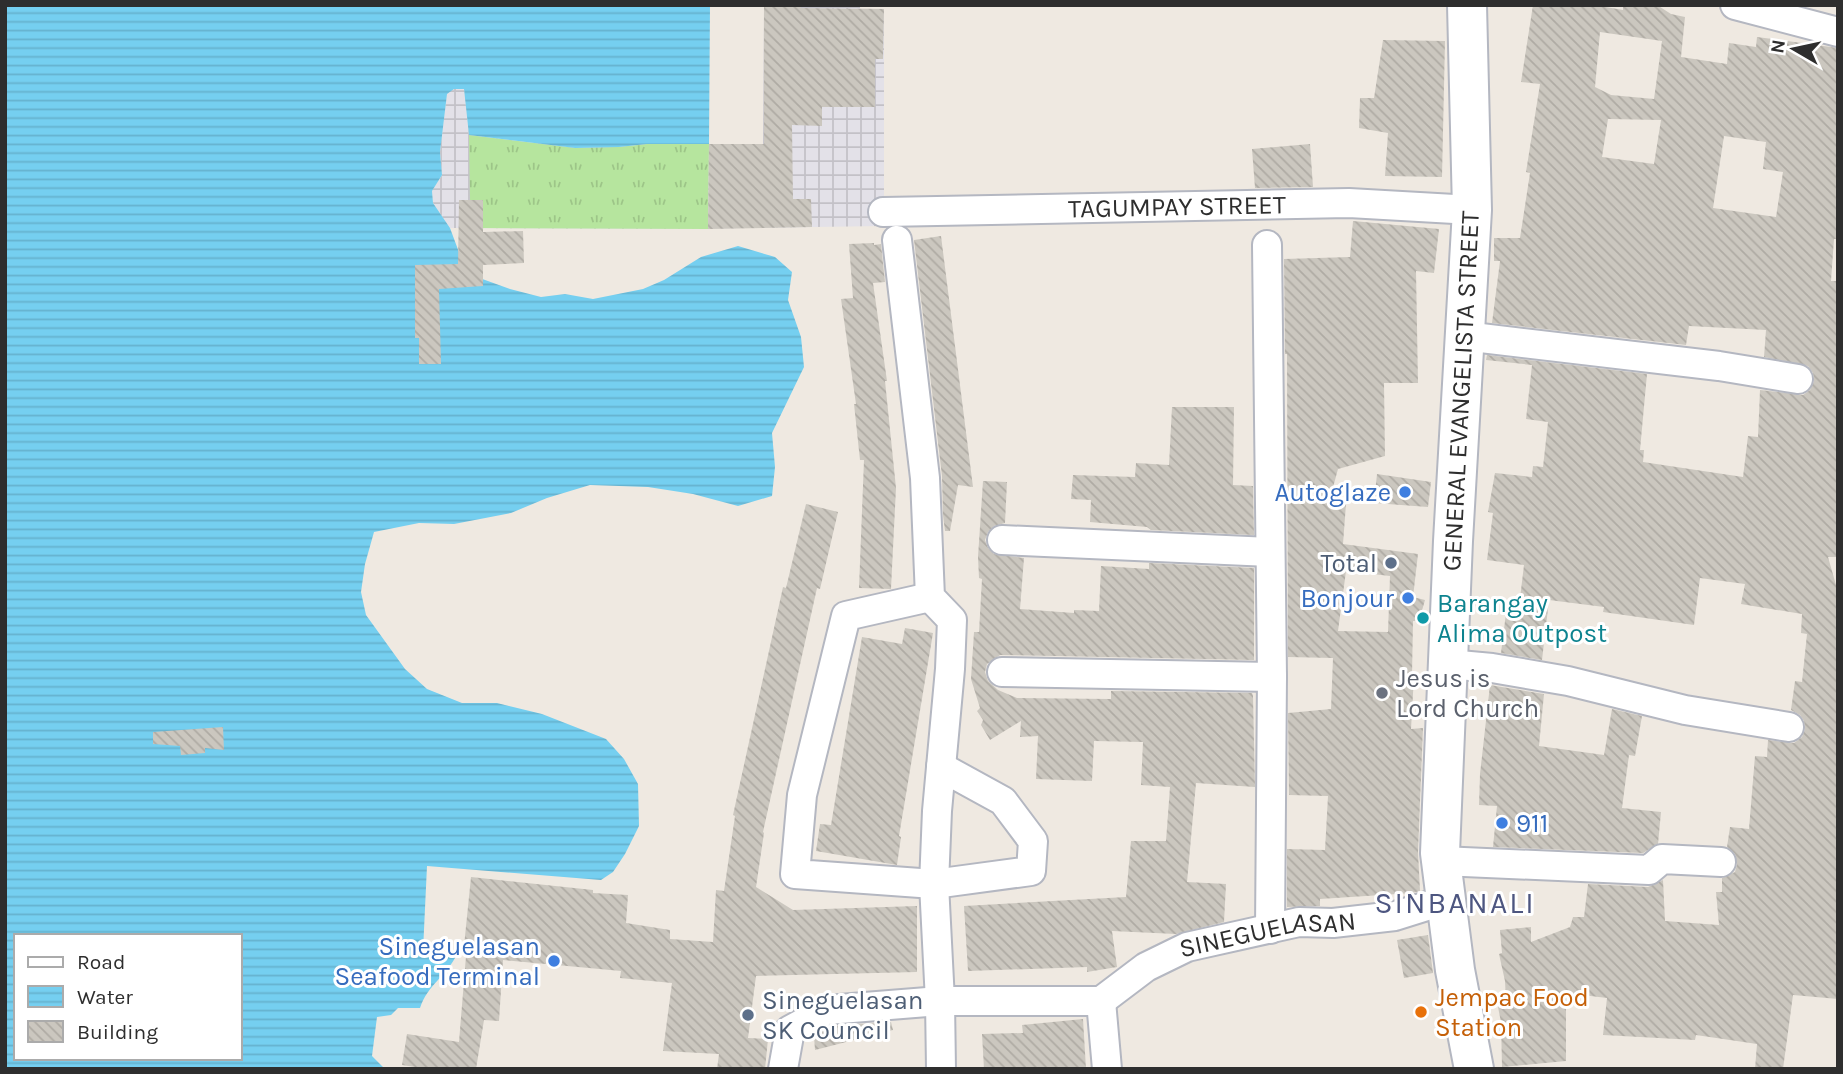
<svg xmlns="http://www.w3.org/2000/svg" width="1843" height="1074" font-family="Karla,sans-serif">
<defs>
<pattern id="industrial-grid" width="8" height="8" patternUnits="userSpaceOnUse" patternTransform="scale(1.75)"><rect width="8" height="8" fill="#e3e1e8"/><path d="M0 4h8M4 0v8" fill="none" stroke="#c3c1c7"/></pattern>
<pattern id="grass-tufts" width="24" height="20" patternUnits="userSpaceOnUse" patternTransform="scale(1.75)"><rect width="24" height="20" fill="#b6e59e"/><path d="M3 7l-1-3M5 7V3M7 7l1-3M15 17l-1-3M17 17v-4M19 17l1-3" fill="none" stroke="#9dc588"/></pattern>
<pattern id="water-rules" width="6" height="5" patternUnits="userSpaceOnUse" patternTransform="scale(1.75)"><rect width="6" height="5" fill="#75cff0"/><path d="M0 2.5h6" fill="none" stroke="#66b2ce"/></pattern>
<pattern id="building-back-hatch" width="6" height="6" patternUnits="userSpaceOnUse" patternTransform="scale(1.75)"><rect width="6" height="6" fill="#cbc7bf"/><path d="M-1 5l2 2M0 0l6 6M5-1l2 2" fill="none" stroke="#afaba4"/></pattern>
</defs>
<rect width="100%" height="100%" fill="#efe9e1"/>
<!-- industrial -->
<path fill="url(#industrial-grid)" d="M764,5H860V9H884V226L669,229L450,228L433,203L432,191L442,175L440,152L447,93L454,89L464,88L469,135L575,148L619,147L647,144H763Z"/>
<!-- grass -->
<path fill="url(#grass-tufts)" d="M469,135L575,148L619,147L647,144H709L708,229L473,228L483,216V201L470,200Z"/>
<!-- water -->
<path fill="url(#water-rules)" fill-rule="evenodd" d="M5,5H710L709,144H647L619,147L575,148L469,135L464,89H454L447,94L440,152L442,175L432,191L433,203L450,228L460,255L474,276L510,289L541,297L565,294L593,299L643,289L664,280L701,257L738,246L775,257L792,272L788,300L801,337L804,367L772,433L775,467L772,496L738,506L693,494L648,487L590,485L547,498L511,513L454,524L419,523L374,532L365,564L361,592L366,615L405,669L427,689L462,703H497L542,714L606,739L624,759L638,784L639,826L625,854L613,872L601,880L427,866L423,951L457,954C446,977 428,984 420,1008H398L391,1015L377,1017L372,1056L385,1069H5ZM16,936H240V1058H16Z"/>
<!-- building -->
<path fill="url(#building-back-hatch)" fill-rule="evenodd" d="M764,5H801V8L884,9L883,59H875V107H822V126L792,125L793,199H811L812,227L708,229L709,144H764Z
M1533,5H1594L1623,10V5H1657L1671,14L1685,17L1681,57L1727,64L1729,43L1756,47L1757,37L1838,48V239H1834L1831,281H1838V557H1828L1838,592V999L1793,995L1783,1069H1755L1757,1044L1696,1035L1695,1040L1603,1035L1607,998L1566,993V1061L1502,1067L1501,1022L1497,1002L1506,1001L1505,981L1499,954L1502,953L1500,930L1531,927V942L1570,927L1573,917H1584L1588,884L1648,887L1663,880L1665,921L1719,925L1716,892H1722V878L1735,872L1737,864L1735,854L1727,847L1730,827L1749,829L1755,756L1767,757L1768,740L1794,743L1802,737L1805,729L1804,721L1800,715L1791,710L1795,681L1802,682L1807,634L1801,633L1802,614L1741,604L1745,584L1700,578L1694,625L1603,612L1604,607L1549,600L1542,660L1501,653L1506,613L1518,615L1524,565L1487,560L1493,513L1488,512L1495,473L1532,477L1533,466L1543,467L1548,422L1526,419L1532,365L1486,360L1487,355L1647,374L1640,450H1644L1643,462L1743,477L1748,436L1758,437L1760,390L1803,395L1810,390L1814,381L1813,373L1808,366L1764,357L1766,330L1689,326L1686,345L1492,323L1500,261H1494V238H1520L1530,173L1526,172L1540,84L1521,82ZM1600,32L1662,41L1654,99L1611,95L1595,87ZM1608,119L1661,120L1654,164L1602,157ZM1724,136L1766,142L1763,169L1783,172L1776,217L1713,208Z
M1383,40L1445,41L1442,177L1385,176L1388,133L1359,128L1360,98H1374Z
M1310,144L1313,187L1255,188L1252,149Z
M459,200H483V232L523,231L524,263L483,265V286L439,289L441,364H419V338H415V265L458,264Z
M1353,221L1439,229L1434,273L1416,271L1418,383H1384L1385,456L1338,469L1329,502L1346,504L1343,544L1418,554L1413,597L1425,600L1419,621H1413L1412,676H1414L1411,729L1423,728L1418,852L1420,891L1412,893L1320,899V906L1287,907V849L1325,850L1328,796L1289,795L1288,713L1331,709L1333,658L1288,657L1287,354H1285L1284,259L1350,257ZM1346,571L1390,576L1388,632L1338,631Z
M941,236L973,487L958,485L950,531H945L943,515L942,476L914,240Z
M874,243V245L881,244L885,282L873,283L887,381H885L896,488L891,589L859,588L864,460H860L854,404H856L841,299L853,298L849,244Z
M1172,407H1234L1233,485L1253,486L1254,535L1151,530L1147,527L1090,522L1091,500L1071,499L1073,475L1135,477L1136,463L1169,465Z
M1377,474L1431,482L1428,507L1374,503Z
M983,481L1007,482L1005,523L994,526L988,532L985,540L988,548L994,554L1024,558L1020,609L1074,613V610L1099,611L1101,566L1149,569V563L1254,568V660L1000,655L987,664L985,672L988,681L998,690L1017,698L1111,699V691L1252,693L1253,696L1255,787L1196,783L1187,882L1226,884L1224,922L1176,934L1112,931L1117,967L1087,972V967L968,971L964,906L1126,897L1131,841H1166L1170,787L1141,785L1143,742L1094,741L1092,781L1036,779L1038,736L1020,737L1021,721L990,740L981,725L983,720L977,711L980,708L971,679L974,632H979L982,579L979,578L978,557Z
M806,504L838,512L820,589L817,588L763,832L764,833L756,887L793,910L917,906V972L756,976L748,1038L768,1039L765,1069H717L719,1054L663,1051L672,983L620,978L621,971L503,960L499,1021L484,1020L476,1069H428L402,1065L407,1034L459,1042L466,956H463L471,877L593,890V893L628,895L626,923L670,930V939L713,942L716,890L724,891L735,816L733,815L783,587L786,588Z
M905,628L933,633L899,836L901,837L897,865L816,851L820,824L831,825L862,637L902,644Z
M1490,685L1544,694L1539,746L1604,755L1612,709L1642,716L1635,756L1629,755L1622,808L1661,812L1658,844L1643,853L1493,847L1497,806L1479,805L1480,774Z
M223,727L224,750L205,748V753L181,755L180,746L153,744V732Z
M1428,935L1433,973L1404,978L1397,940Z
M1083,1019L1086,1069H984L982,1034L1023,1033L1022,1025Z
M891,1022L893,1030L815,1050L814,1036L832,1026Z"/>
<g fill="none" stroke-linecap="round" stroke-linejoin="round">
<!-- street casing -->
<g stroke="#b4b7c1" stroke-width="32">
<g id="street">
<path d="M1735,5L1838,32"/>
<path id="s1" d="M883,212L1349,203L1472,210"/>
<path d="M897,240L925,478L930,597L952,620L950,669L937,811L934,884L940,1001L941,1069"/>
<path d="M1267,245L1272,677L1270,929"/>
<path d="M1464,336L1719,366L1798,379"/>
<path d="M1002,540L1270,552"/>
<path d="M930,597L846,616L802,795L795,874L934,884L1031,871L1033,841L1003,801L941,767"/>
<path d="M1448,664L1492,668L1568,681L1685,710L1789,727"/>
<path d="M1002,672L1272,677"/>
<path d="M1441,861L1649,870L1662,859L1721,862"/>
<path id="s2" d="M1101,1001L1146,967L1187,947L1299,922L1333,923L1395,916L1446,900"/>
<path d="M1101,1001L1107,1069"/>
<path d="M783,1069L790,1030L827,1010L940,1001H1101"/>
</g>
</g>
<!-- secondary casing -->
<g stroke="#b4b7c1" stroke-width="42">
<path id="secondary" d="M1467,5L1472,210L1453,541L1440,853L1455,970L1474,1069"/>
</g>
<!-- street -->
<use href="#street" stroke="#fff" stroke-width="28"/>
<!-- secondary -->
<use href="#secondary" stroke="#fff" stroke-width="38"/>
</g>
<!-- markers -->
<g fill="#3f7fe0" stroke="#fff" stroke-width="2.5">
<circle cx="1405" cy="492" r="7"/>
<circle cx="1408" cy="598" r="7"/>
<circle cx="1502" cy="823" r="7"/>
<circle cx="554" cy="961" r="7"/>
</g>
<g fill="#5c6f8a" stroke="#fff" stroke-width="2.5">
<circle cx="1391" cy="563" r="7"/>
<circle cx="748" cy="1015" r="7"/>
</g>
<circle fill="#0f9aa8" stroke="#fff" stroke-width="2.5" cx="1423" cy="618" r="7"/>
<circle fill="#6b7280" stroke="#fff" stroke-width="2.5" cx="1382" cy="693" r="7"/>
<circle fill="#e8710a" stroke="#fff" stroke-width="2.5" cx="1421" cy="1012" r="7"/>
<g text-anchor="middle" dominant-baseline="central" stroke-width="6" stroke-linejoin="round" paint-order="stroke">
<!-- street labels -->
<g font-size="26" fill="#2e2e2e" stroke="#fff">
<text stroke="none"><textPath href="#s1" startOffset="294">TAGUMPAY STREET</textPath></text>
<text transform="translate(1461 391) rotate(-87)">GENERAL EVANGELISTA STREET</text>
<text stroke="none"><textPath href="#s2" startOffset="184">SINEGUELASAN</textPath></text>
</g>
<!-- shop labels -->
<g font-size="26" fill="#366cbe" stroke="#fff" text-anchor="end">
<text x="1391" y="492">Autoglaze</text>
<text x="1394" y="598">Bonjour</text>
<text x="1516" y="823" text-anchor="start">911</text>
<text x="540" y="946">Sineguelasan<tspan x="540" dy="30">Seafood Terminal</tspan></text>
</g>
<!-- service labels -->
<g font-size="26" fill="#4e5e75" stroke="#fff" text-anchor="end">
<text x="1377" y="563">Total</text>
<text x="762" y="1000" text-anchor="start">Sineguelasan<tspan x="762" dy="30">SK Council</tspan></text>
</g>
<!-- culture labels -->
<g font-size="26" fill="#0d838f" stroke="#fff" text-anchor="start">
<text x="1437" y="603">Barangay<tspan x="1437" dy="30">Alima Outpost</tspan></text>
</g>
<!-- worship labels -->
<g font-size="26" fill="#5b616d" stroke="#fff" text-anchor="start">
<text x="1396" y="678">Jesus is<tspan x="1396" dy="30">Lord Church</tspan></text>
</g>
<!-- food labels -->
<g font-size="26" fill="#c56008" stroke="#fff" text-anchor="start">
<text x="1435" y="997">Jempac Food<tspan x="1435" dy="30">Station</tspan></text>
</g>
<!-- quarter labels -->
<g font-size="30" letter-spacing="2" fill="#4d5680" stroke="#fff">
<text x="1455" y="903">SINBANALI</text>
</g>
</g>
<!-- border -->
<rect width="1843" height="1074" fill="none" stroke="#2e2e2e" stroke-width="14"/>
<!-- legend -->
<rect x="14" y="934" width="228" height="126" fill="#ffffff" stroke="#ababab" stroke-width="2"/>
<rect x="28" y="957" width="35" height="10" fill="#ffffff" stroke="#ababab" stroke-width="2"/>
<text x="77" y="969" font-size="21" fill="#2e2e2e">Road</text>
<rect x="28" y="986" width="35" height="21" fill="url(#water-rules)" stroke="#ababab" stroke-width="2"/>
<text x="77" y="1004" font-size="21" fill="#2e2e2e">Water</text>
<rect x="28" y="1021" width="35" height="21" fill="url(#building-back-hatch)" stroke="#ababab" stroke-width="2"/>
<text x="77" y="1039" font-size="21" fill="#2e2e2e">Building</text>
<!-- north arrow -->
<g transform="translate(1794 49) rotate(279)" stroke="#ffffff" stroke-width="5" paint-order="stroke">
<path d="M0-5L12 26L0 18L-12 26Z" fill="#2e2e2e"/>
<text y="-10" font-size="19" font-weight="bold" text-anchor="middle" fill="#2e2e2e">N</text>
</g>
</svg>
